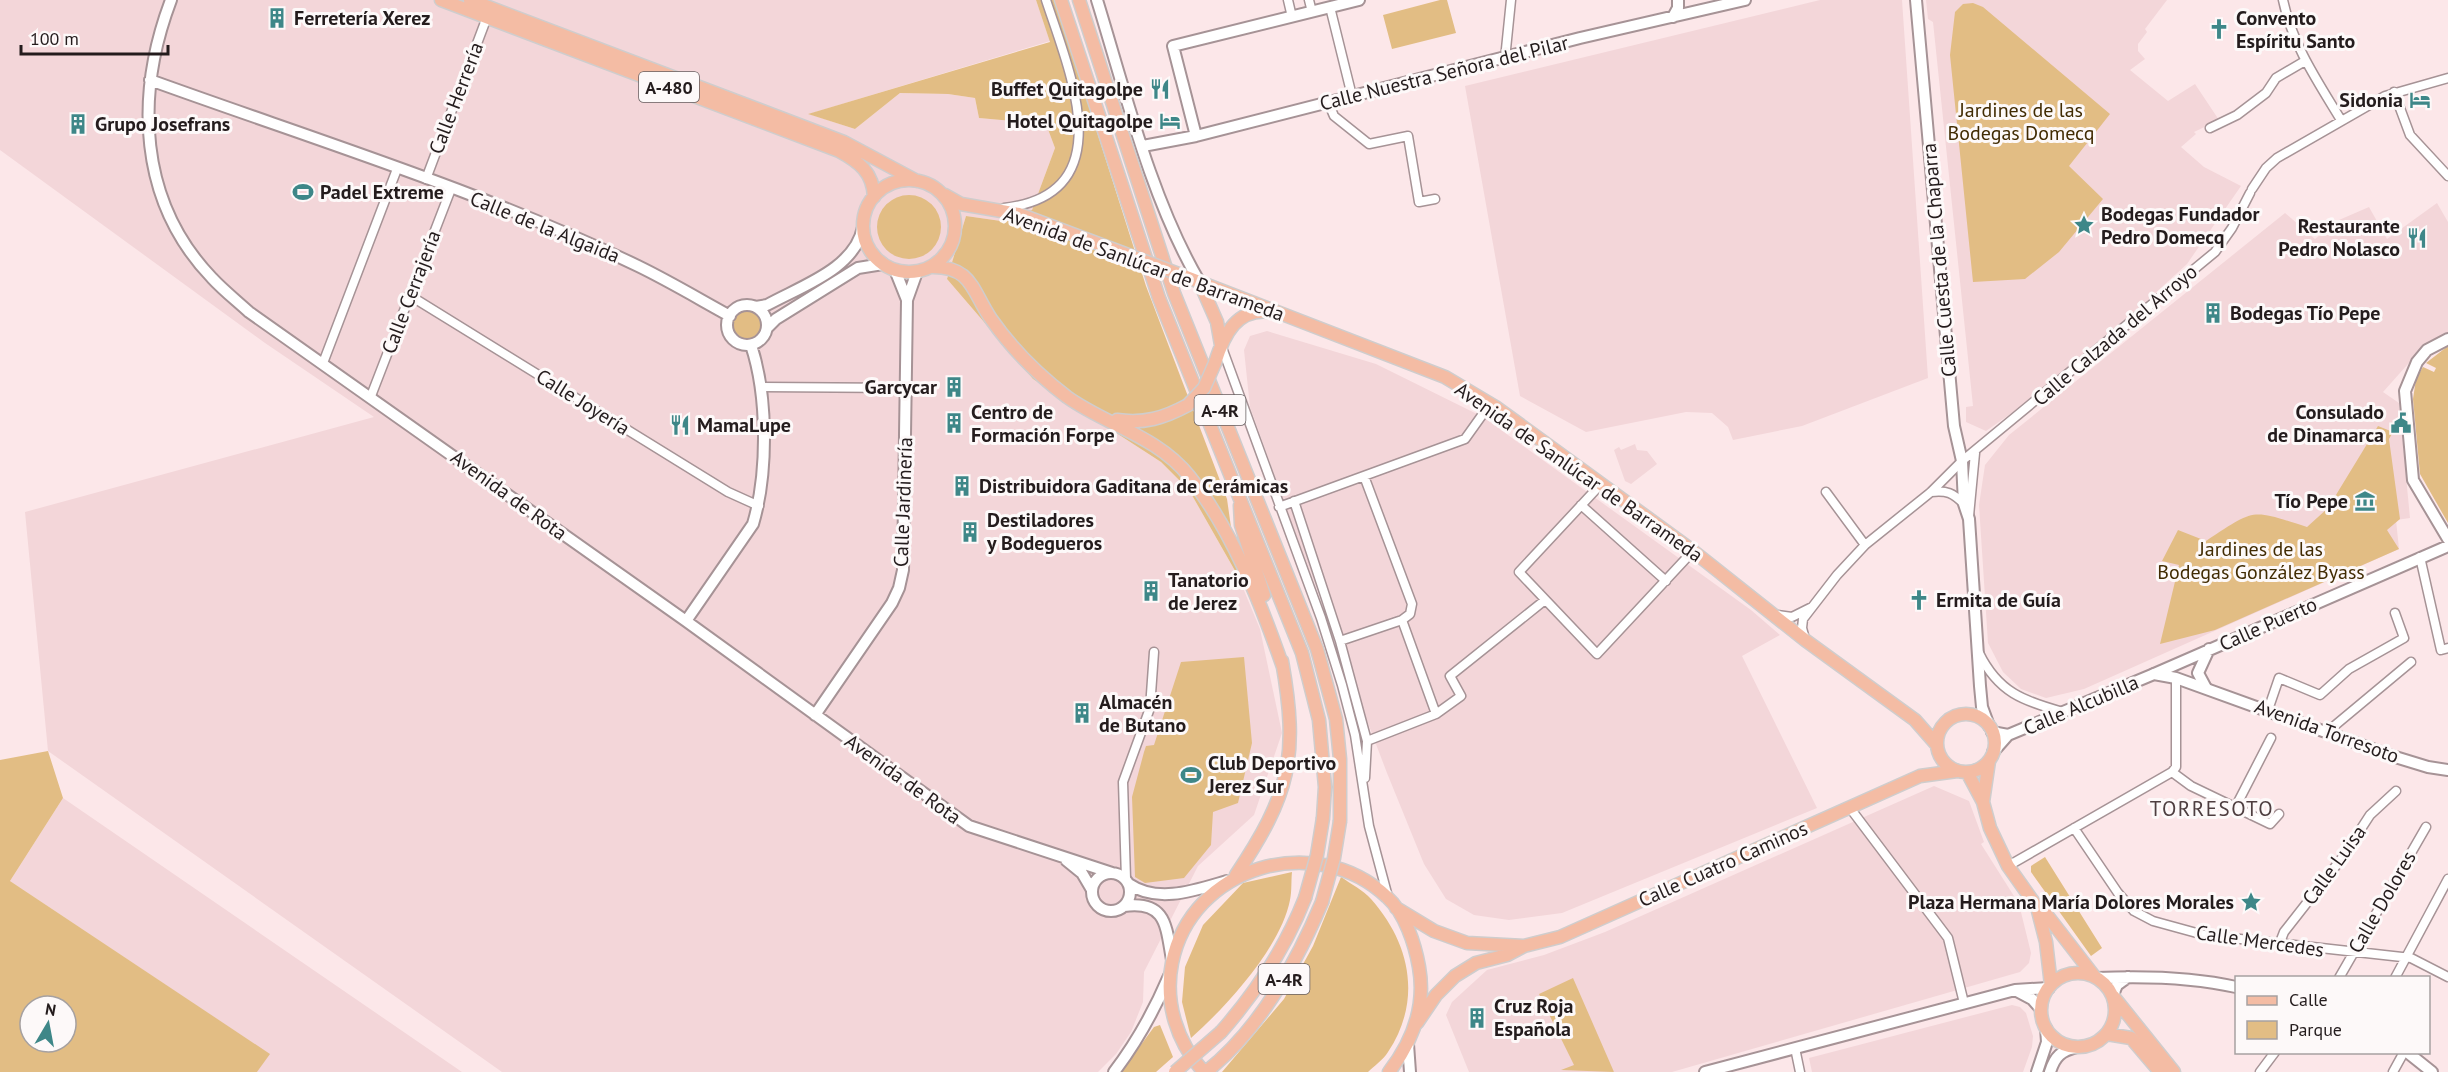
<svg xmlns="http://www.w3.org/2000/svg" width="2448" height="1072" font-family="'PT Sans',sans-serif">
<rect width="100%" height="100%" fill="#fce7e9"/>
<!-- built -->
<path fill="#f3d6d9" d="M0,0H1036L1050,41L809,114L855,129L900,93L948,94L975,98L979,118L1046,124L1055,148L1032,210L1001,221L966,216L947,279L1033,379L1161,462L1189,490L1238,576L1260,629L1282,733L1254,815L1198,866L1144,972L1143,1002L1131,1032L1116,1054L1098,1072H502L48,751L25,512L374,417L265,343L0,150Z
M1820,0H1902L1928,378L1802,426L1733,440L1728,427L1712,413L1686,412L1586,432L1520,396L1465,86Z
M1926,0H2167L2145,29L2147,32L2138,44V51L2145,59L2130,70L2168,101L2195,84L2219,120L2194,132L2196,134L2181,147L2204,167L2241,186L2187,264L2140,307L2016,410L1986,431L1966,422V407L1973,406L1933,22L1928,19Z
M2437,203L2448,222V333L2424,346L2383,392L2399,403L2403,445L2410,518L2396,520L2399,549L2084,689L2046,698L2021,689L2003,672L1988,643L1979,505L1985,465L2009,435L2285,213L2315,239L2339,220L2369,207L2387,239Z
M1267,331L1376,364L1483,417L1751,610L1780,635L1742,656L1817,808L1562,913L1509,920L1474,915L1446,899L1424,864L1387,773L1292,524L1250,407L1244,350L1250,336Z
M1635,444L1637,450L1647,451L1657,464L1631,484L1625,481L1614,450L1619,447L1621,450Z
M1934,786L1969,801L1984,842L1981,844L2019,904L2031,953L2029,963L2020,972L1672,1072H1469L1446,1015L1452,1002L1487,970L1544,955L1605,932Z
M63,798L462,1072H257L269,1054L10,881Z
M2012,1005L2020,1007L2026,1013L2033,1036L2032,1047L2023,1072H1812L1809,1058Z"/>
<!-- green -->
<path fill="#e2bd84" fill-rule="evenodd" d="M1036,0H1055L1146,286L1227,499L1238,576L1189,490L1161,462L1033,379L947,279L966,216L1001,221L1032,210L1055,148L1046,124L979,118L975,98L948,94L900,93L855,129L808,114L1050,42Z
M1440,0H1447L1456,33L1392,49L1383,15Z
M1973,3L1983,7L2110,114L2069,166L2103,199L2059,252L2025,279L1973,282L1950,55L1955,12L1963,4Z
M877 227a32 32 0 1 1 64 0a32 32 0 1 1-64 0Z
M732 325a15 15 0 1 1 30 0a15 15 0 1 1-30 0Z
M2448,346V523L2420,474L2413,399L2416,379L2423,367L2434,372L2436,368L2426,363Z
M2378,426L2393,432L2389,439L2400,519L2387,530L2399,549L2215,630L2160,644L2179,565L2162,561L2178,530L2206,541C2256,508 2250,509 2307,527L2328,508Z
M1244,657L1252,743L1238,803L1213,812L1211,845L1184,878L1145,883L1135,877L1132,797L1144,752L1146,746L1154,745L1181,662Z
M48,751L63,798L10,881L270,1054L257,1072H0V760ZM30,1006H66V1042H30Z
M2045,857L2102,948L2091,956L2031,872V866Z
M1292,872C1291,881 1292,891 1290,900C1281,947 1226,1007 1191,1038L1182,1002L1185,967L1203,925L1243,883Z
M1341,877C1351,884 1363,890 1371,899C1411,944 1422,1001 1388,1052C1383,1060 1374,1066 1368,1072H1222L1284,999L1313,946Z
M1573,978L1614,1072L1561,1070L1574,1065L1539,994Z
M1160,1025L1173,1057L1156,1072H1121L1154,1027Z"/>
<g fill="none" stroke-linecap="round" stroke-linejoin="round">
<!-- minor casing -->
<g stroke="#a69396" stroke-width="11">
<path id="minor" d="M1288,0L1292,17
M1309,0L1312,12
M2283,0C2292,44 2318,82 2341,120
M1330,7L1352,96
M1505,59L1511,0
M2394,92L2410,135L2448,176
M1328,102L1334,116L1369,144L1408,136L1419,202L1435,199
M2210,128L2237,115L2266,93L2276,78L2305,61
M426,179L487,17
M2252,189L2266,168L2277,158L2385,96L2448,78
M1004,208C1123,194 1070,73 1046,0
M409,295L728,492L759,506
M1221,345L1321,618L1342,685L1355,735L1369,826L1388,897
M323,363L397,169
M761,387L906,388
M371,396L451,189
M1601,484L1519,572L1597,654L1693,551
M1826,492L1865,545
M1931,492C1947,490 1953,493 1964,504
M1294,501L1340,641L1367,741L1365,778
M1581,505L1666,581
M1279,507L1465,439L1490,404
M1969,516L1975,453
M2420,557L2441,650L2448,648
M1777,615L1792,617L1810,608
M1805,639L1802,628L1803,619L1837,575L1865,545L1931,492L1962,461L2215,252L2232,228L2250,193
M1340,641L1402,620L1410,614L1412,604L1364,476
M1979,653C1998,692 2023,701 2063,712
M2268,710L2279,678L2320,695L2349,669L2404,638L2395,613
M1436,714L1461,696L1450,676L1545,600
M2327,732L2411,662
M1367,741L1436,714L1402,620
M2172,772L2191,786L2270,824L2279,814
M2172,772L2176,767V678
M2236,806L2271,738
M1850,808L1948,938L1964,1003
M2074,828L2118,893L2134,911L2153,921L2204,935L2411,958L2448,977
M2008,866L2172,772
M1126,879L1123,782L1150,708L1154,652
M2279,945L2284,932L2342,858L2370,815L2396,791
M2339,978L2426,827
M2395,978L2448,879
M1795,1048L1800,1072
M2260,1072L2275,1052
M2393,1072L2404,1052"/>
</g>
<!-- tertiary casing -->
<g stroke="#a69396" stroke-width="14">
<path id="tertiary" d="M171,0C135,95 138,201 212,278C223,290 237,301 249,312L686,621L969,826L1112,873
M1097,0C1125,91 1151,199 1199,281
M1673,17L1678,8V0
M150,80C313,139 482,191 638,266C669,281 699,299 730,316
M1196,136L1173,46L1359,0
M1143,146L1196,136L1580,38L1745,0
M895,270L907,300
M727 325a20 20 0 1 1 40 0a20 20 0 1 1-40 0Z
M756,307L767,305C801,286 855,269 863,227
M767,328L776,319L858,268L883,264
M2448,339L2427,350L2417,362L2405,391L2413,480L2448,539
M686,621L753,524C768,473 768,396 751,345
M2154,674L2448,546
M2206,688L2198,673L2209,649
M815,715L892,603L899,588L903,570L907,300L917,272
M1066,860L1082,873L1092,890
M1092 892a19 19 0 1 1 38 0a19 19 0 1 1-38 0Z
M1129,884C1158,904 1196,890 1227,881
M1124,906C1167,900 1166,927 1172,960
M2097,978C2143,976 2192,977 2236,987
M2015,990L2032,999L2041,1009
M2113,995L2117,985L2128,977
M1408,1044L1410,1072
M2407,1052L2432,1072
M1114,1072C1137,1042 1154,1011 1169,976
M1705,1072L2015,990L2049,988
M2037,1072L2047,1042L2046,1028
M2050,1072C2055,1056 2061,1051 2077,1047"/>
</g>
<!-- secondary casing -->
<g stroke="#a69396" stroke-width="14">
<path id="secondary" d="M1916,0L1954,426L1962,461L1964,504L1969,519L1980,686L1982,707L1989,726
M1992,732L2008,735
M1993,752L2008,735L2154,674L2176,678L2392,756L2428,767L2448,770"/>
</g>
<!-- primary casing -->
<g stroke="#cfcdcd" stroke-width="15">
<path id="primary" d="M441,0L839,151C859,162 873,172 874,197
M470,0L844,142L917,181
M1061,0L1159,298L1302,653L1319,720L1325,787L1323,818
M1079,0L1174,293L1317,649L1336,719L1340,759V821
M863 226a46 46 0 1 1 92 0a46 46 0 1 1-92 0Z
M945,195L961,204L1019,214L1131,256
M931,267C972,266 972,291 991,319C1012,349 1038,375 1067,397C1106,425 1157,436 1189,476C1232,530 1260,601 1283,667
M1184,276L1445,377L1497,408L1693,551L1805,640L1915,720L1936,744
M1199,281L1217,322L1221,345
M1215,363C1224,334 1237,307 1271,312
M1117,420C1144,424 1164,418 1188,405
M1240,505L1241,525L1264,595
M1937 743a29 29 0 1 1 58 0a29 29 0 1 1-58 0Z
M1989,761L1983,802L1990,828L2008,866L2037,907L2046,914L2094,976
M1967,772L1983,802
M1236,875C1290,794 1299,757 1282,661
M2037,907L2046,942L2051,985
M1396,908L1434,931L1467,943L1524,946
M2041 1010a37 37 0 1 1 74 0a37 37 0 1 1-74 0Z
M2113,996L2174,1072
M1417,1023L1436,995L1455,976L1476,963L1507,955L1524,946L1560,937L1920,776L1957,771
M1221,1032C1257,991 1285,949 1305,898
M2107,1034L2131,1038L2160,1072
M1204,1072C1177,1043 1164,1002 1172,963C1191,866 1316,830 1387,897C1405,913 1415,944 1419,967C1426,1006 1413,1041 1389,1072
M1206,1072C1259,1030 1296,964 1322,902"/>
</g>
<!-- minor -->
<use href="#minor" stroke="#fff" stroke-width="8"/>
<!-- tertiary -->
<use href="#tertiary" stroke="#fff" stroke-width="10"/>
<!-- secondary -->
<use href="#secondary" stroke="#fff" stroke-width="10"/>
<!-- primary -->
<use href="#primary" stroke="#f4bca4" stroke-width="12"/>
<!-- primary-bridge casing -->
<g stroke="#cfcdcd" stroke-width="15" stroke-linecap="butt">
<path id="primary-bridge" d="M1131,256L1184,276
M1188,405L1204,388L1215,363
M1305,898L1317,855L1323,818
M1322,902L1334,858L1340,821
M1175,1072L1221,1032"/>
</g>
<!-- primary-bridge -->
<use href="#primary-bridge" stroke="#f4bca4" stroke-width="12"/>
</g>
<!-- icons -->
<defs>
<g id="building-bare" transform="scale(1.62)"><path d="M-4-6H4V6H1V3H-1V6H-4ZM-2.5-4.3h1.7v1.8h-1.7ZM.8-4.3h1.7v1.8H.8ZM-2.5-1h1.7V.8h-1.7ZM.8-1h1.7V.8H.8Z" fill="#3e8788" stroke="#fdf9f9" stroke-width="2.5" paint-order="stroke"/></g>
<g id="church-bare" transform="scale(1.62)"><path d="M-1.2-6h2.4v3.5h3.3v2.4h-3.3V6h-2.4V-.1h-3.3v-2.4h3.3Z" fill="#3e8788" stroke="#fdf9f9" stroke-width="2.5" paint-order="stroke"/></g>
<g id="restaurant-bare" transform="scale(1.62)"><path d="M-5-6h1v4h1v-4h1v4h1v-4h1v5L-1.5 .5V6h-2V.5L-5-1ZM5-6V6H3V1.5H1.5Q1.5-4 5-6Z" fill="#3e8788" stroke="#fdf9f9" stroke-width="2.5" paint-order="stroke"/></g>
<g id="hotel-bare" transform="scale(1.62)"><path d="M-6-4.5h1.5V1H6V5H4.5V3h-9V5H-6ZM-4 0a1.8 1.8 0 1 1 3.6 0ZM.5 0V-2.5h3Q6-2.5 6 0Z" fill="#3e8788" stroke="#fdf9f9" stroke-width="2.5" paint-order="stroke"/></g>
<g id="stadium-bare" transform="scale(1.62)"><path d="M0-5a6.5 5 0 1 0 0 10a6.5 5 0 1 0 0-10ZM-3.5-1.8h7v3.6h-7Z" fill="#3e8788" stroke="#fdf9f9" stroke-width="2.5" paint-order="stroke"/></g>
<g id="sight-bare" transform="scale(1.62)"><path d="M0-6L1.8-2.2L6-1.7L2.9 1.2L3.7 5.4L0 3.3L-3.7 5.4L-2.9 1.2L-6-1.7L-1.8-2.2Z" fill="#3e8788" stroke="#fdf9f9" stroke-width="2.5" paint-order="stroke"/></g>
<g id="civic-bare" transform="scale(1.62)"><path d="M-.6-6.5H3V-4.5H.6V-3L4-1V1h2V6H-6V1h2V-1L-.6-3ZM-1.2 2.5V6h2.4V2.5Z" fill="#3e8788" stroke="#fdf9f9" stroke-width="2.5" paint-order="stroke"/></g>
<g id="museum-bare" transform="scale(1.62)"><path d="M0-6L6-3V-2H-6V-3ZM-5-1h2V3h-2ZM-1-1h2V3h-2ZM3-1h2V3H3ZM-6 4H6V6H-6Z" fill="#3e8788" stroke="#fdf9f9" stroke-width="2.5" paint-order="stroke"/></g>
</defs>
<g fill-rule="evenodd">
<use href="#building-bare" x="277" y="18"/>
<use href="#church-bare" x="2219" y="29"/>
<use href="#restaurant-bare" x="1160" y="89"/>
<use href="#hotel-bare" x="2420" y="100"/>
<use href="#hotel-bare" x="1170" y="121"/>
<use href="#building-bare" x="78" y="124"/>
<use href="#stadium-bare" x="303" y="192"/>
<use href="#sight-bare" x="2084" y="225"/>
<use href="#restaurant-bare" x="2417" y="238"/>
<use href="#building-bare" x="2213" y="313"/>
<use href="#building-bare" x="954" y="387"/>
<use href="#building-bare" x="954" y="423"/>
<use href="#civic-bare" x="2401" y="423"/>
<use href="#restaurant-bare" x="680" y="425"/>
<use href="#building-bare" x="962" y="486"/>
<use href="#museum-bare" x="2365" y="501"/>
<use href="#building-bare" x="970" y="532"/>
<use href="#building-bare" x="1151" y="591"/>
<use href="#church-bare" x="1919" y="600"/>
<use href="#building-bare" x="1082" y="713"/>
<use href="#stadium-bare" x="1191" y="775"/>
<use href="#sight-bare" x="2251" y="902"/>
<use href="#building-bare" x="1477" y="1018"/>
</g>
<g text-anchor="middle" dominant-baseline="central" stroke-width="6" stroke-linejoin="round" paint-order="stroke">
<!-- shield labels -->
<g fill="#fdf9f9" stroke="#655e5f" stroke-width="1.5">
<rect x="639" y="72" width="60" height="30" rx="4.5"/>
<rect x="1194.5" y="395" width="51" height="30" rx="4.5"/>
<rect x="1258.5" y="964" width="51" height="30" rx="4.5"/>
</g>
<g font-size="18" font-weight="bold" fill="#241c1d">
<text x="669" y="87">A-480</text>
<text x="1220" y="410">A-4R</text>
<text x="1284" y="979">A-4R</text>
</g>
<!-- poi labels -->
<g font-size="20" font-weight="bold" fill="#241c1d" stroke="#fdf9f9" text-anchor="start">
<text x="294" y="18">Ferretería Xerez</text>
<text x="2236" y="18">Convento<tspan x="2236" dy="23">Espíritu Santo</tspan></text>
<text x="1143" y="89" text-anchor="end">Buffet Quitagolpe</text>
<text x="2403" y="100" text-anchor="end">Sidonia</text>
<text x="1153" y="121" text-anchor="end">Hotel Quitagolpe</text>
<text x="95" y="124">Grupo Josefrans</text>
<text x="320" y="192">Padel Extreme</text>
<text x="2101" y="214">Bodegas Fundador<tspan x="2101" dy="23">Pedro Domecq</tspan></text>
<text x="2400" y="226" text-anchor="end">Restaurante<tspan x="2400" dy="23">Pedro Nolasco</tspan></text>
<text x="2230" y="313">Bodegas Tío Pepe</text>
<text x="937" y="387" text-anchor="end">Garcycar</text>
<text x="971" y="412">Centro de<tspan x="971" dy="23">Formación Forpe</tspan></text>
<text x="2384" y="412" text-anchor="end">Consulado<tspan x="2384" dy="23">de Dinamarca</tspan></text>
<text x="697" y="425">MamaLupe</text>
<text x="979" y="486">Distribuidora Gaditana de Cerámicas</text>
<text x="2348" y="501" text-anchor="end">Tío Pepe</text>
<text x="987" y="520">Destiladores<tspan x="987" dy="23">y Bodegueros</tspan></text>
<text x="1168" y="580">Tanatorio<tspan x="1168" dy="23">de Jerez</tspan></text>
<text x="1936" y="600">Ermita de Guía</text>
<text x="1099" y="702">Almacén<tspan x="1099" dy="23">de Butano</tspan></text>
<text x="1208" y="763">Club Deportivo<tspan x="1208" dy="23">Jerez Sur</tspan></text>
<text x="2234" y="902" text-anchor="end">Plaza Hermana María Dolores Morales</text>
<text x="1494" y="1006">Cruz Roja<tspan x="1494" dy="23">Española</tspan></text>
</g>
<!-- street labels -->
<g font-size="20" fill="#241c1d" stroke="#fdf9f9">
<text transform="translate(1444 73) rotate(-14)">Calle Nuestra Señora del Pilar</text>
<text transform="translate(456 98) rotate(-69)">Calle Herrería</text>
<text transform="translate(545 227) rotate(22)">Calle de la Algaida</text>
<text transform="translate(1939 260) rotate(-95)">Calle Cuesta de la Chaparra</text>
<text transform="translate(1144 264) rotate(20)">Avenida de Sanlúcar de Barrameda</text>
<text transform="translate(411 292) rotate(-69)">Calle Cerrajería</text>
<text transform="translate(2115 335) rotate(-40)">Calle Calzada del Arroyo</text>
<text transform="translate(583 402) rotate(32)">Calle Joyería</text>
<text transform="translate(1579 472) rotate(35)">Avenida de Sanlúcar de Barrameda</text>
<text transform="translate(509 495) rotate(36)">Avenida de Rota</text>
<text transform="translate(903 502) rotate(-88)">Calle Jardinería</text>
<text transform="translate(2268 624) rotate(-24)">Calle Puerto</text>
<text transform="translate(2081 705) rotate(-23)">Calle Alcubilla</text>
<text transform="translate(2327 731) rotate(20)">Avenida Torresoto</text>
<text transform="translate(903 779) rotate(36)">Avenida de Rota</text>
<text transform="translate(1723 864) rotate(-24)">Calle Cuatro Caminos</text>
<text transform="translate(2334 865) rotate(-54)">Calle Luisa</text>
<text transform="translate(2382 902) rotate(-60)">Calle Dolores</text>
<text transform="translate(2260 941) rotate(8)">Calle Mercedes</text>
</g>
<!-- park labels -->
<g font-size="20" fill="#412b02" stroke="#fdf9f9">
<text x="2021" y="110">Jardines de las<tspan x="2021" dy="23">Bodegas Domecq</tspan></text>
<text x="2261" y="549">Jardines de las<tspan x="2261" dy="23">Bodegas González Byass</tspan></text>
</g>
<!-- neighbourhood labels -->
<g font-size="21" letter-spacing="1.5" fill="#4e3e40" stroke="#fdf9f9">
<text x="2212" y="808">TORRESOTO</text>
</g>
</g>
<!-- legend -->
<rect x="2235" y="976" width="195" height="78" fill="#fdf9f9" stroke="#a6a1a1" stroke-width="1.5"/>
<rect x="2247" y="996" width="30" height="9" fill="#f4bca4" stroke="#a6a1a1" stroke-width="1.5"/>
<text x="2289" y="1006" font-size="18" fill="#241c1d">Calle</text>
<rect x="2247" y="1021" width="30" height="18" fill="#e2bd84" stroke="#a6a1a1" stroke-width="1.5"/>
<text x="2289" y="1036" font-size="18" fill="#241c1d">Parque</text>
<!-- north arrow -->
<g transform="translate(48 1024) rotate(10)"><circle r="28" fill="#fdf9f9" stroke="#a6a1a1" stroke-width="1.5"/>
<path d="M0-4.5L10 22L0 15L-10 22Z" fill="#3e8788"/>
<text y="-9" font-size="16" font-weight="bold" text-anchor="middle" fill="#241c1d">N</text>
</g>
<!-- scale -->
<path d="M21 45v9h147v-9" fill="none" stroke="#241c1d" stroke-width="3"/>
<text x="30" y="45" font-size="18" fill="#241c1d" stroke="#fdf9f9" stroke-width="4.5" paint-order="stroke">100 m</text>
</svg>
